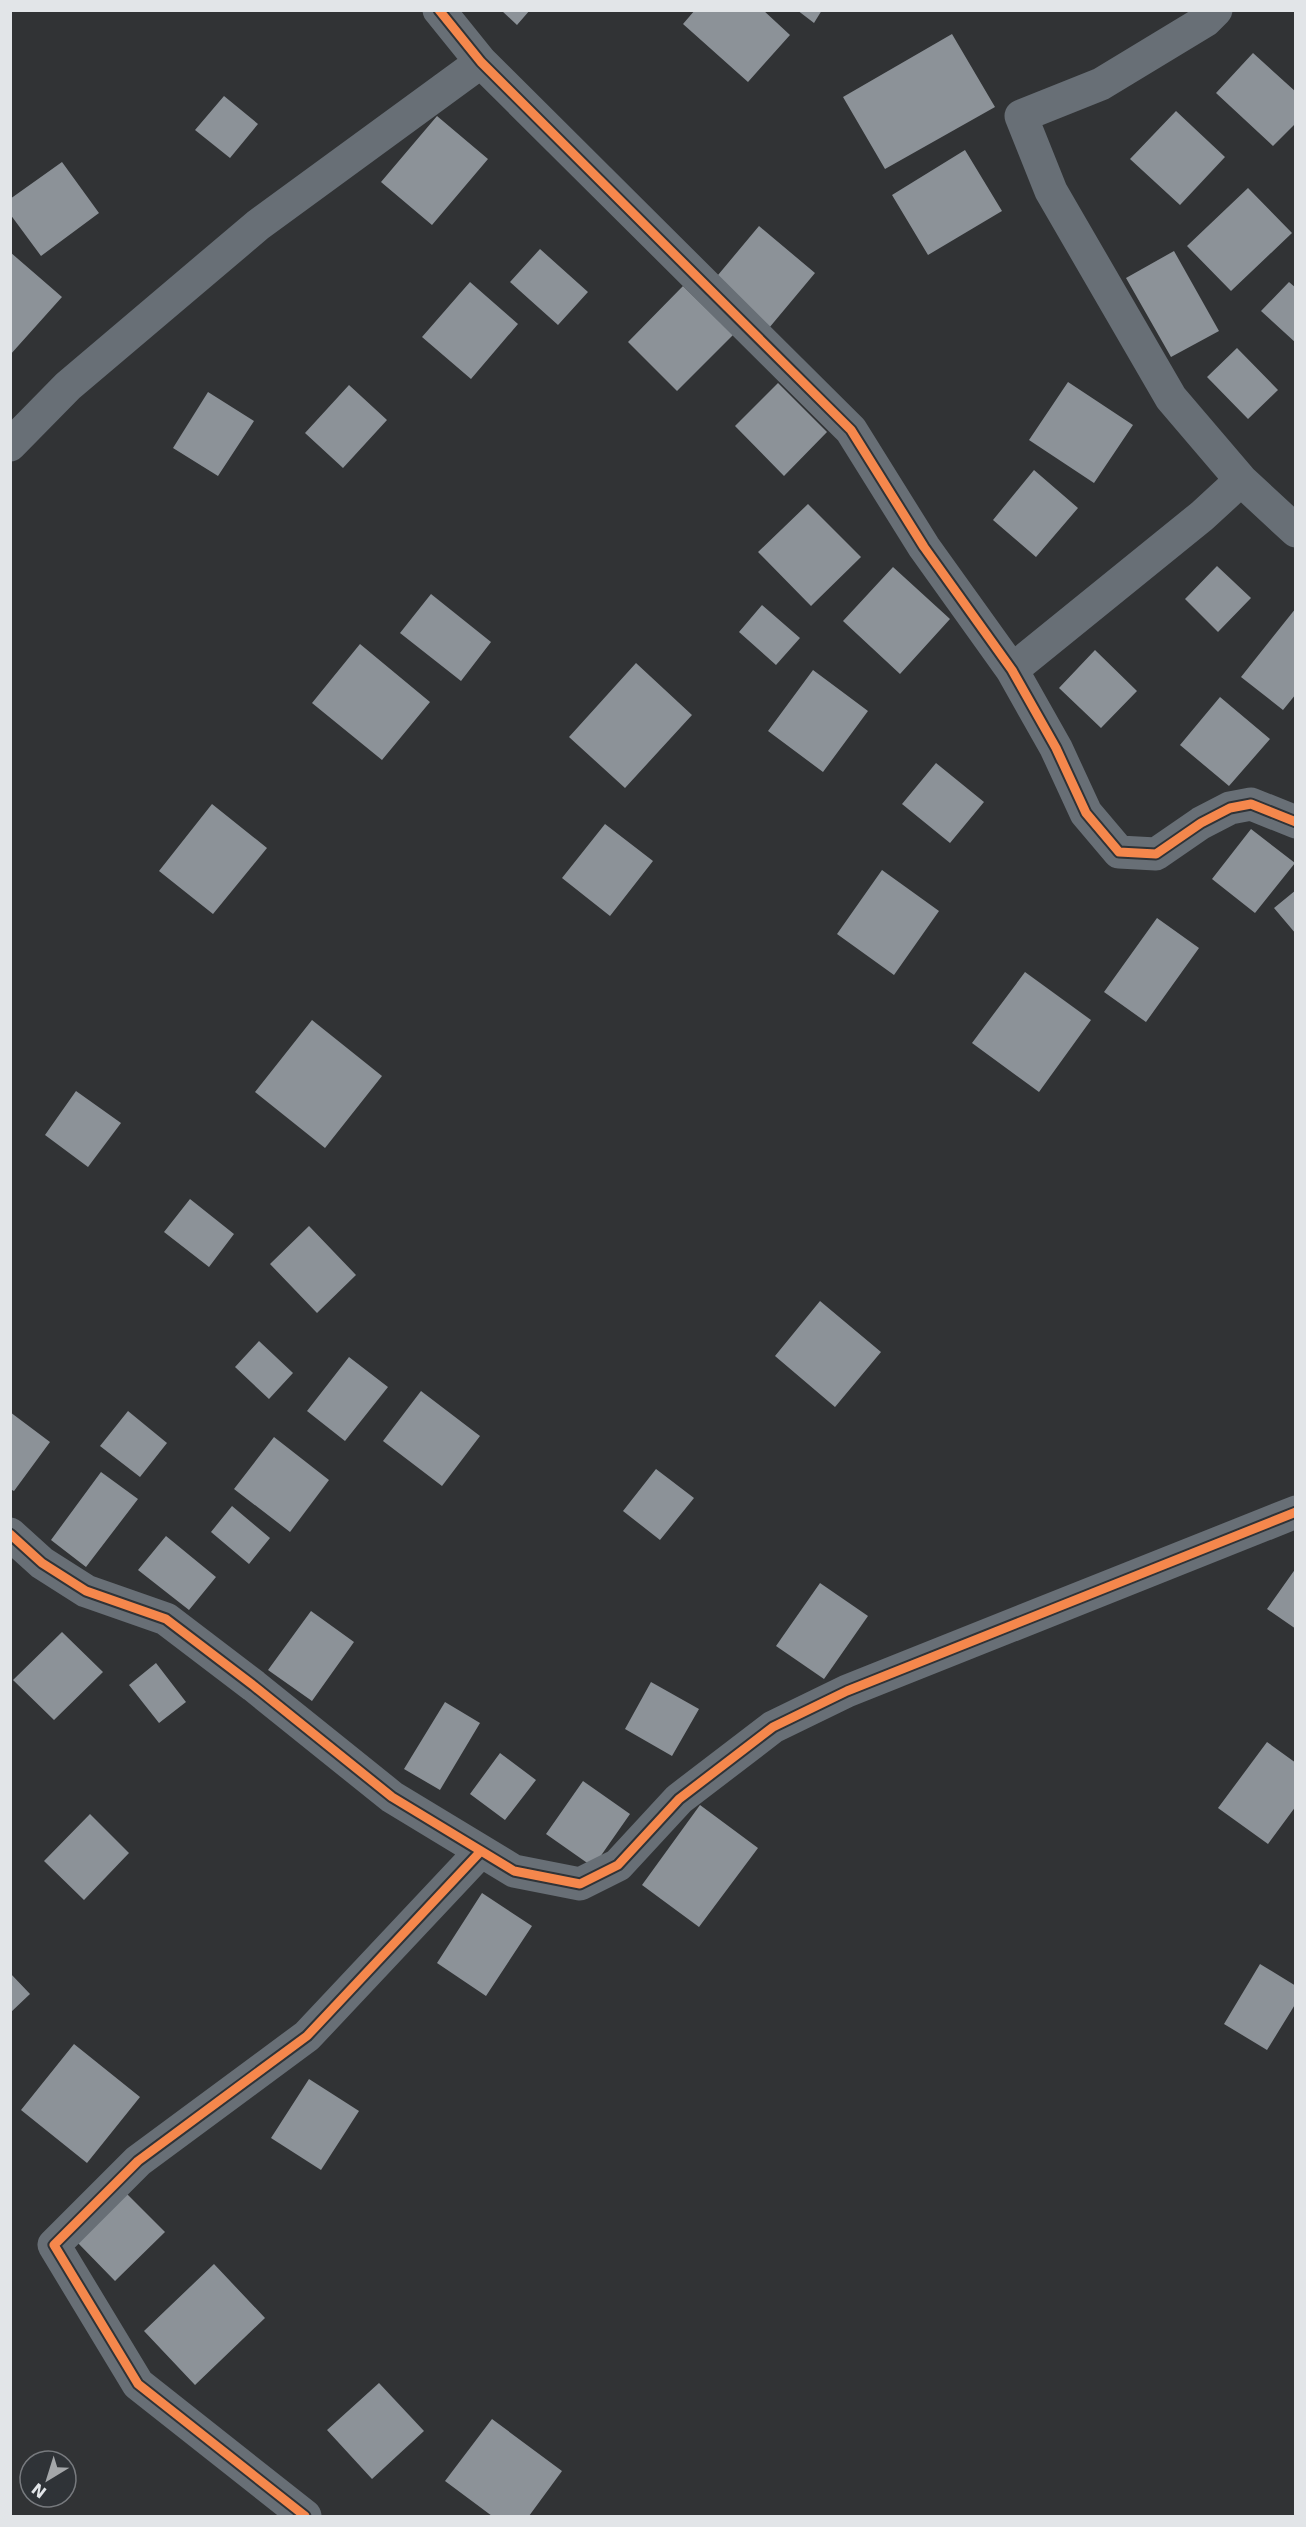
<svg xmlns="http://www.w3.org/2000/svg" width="1306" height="2527" font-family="'DejaVu Sans',sans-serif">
<rect width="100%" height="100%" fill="#313335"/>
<!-- building -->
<path fill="#8c9298" d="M501,10H530L517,25Z
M695,10H763L790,35L748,82L683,24Z
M797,10H822L814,23Z
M952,34L995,107L885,169L843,97Z
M1253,53L1296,92V123L1273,146L1216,93Z
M224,96L258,124L230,158L195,130Z
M1176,111L1225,157L1180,205L1130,159Z
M437,116L488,159L432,225L381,182Z
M965,150L1002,211L928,255L892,195Z
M62,162L99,213L41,256L10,214V199Z
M1248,188L1292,233L1231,291L1187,246Z
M759,226L815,273L769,328L713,281Z
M540,249L588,292L558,325L510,282Z
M1174,251L1219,331L1171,357L1126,278Z
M10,252L62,297L10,355Z
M470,282L518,324L471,379L422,337Z
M1289,282L1296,288V343L1261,311Z
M683,286L733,335L677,391L628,342Z
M1237,348L1278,390L1248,419L1207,377Z
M1068,382L1133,425L1094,483L1029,440Z
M778,383L827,432L784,476L735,426Z
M349,385L387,420L343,468L305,433Z
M208,392L254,421L218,476L173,448Z
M1034,470L1078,508L1036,557L993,520Z
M808,504L861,557L811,606L758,552Z
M1217,566L1251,598L1218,632L1185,599Z
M893,567L950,619L900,674L843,621Z
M431,594L491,642L461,681L400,633Z
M762,605L800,638L776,665L739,632Z
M1296,608V694L1283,710L1241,677Z
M360,644L430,702L382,760L312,703Z
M1095,650L1137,691L1101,728L1059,688Z
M636,663L692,715L625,788L569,737Z
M813,670L868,711L823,772L768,731Z
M1220,697L1270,739L1229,786L1180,745Z
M936,763L984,802L950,843L902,804Z
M212,804L267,848L213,914L159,871Z
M605,824L653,861L610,916L562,878Z
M1251,829L1295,863L1255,913L1212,879Z
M882,870L939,911L894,975L837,934Z
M1296,890V934L1274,908Z
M1157,918L1199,948L1146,1022L1104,992Z
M1025,972L1091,1020L1039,1092L972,1043Z
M312,1020L382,1076L325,1148L255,1092Z
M76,1091L121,1123L88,1167L45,1135Z
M190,1199L234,1234L209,1267L164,1232Z
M309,1226L356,1275L317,1313L270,1264Z
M820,1301L881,1352L835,1407L775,1356Z
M259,1341L293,1373L269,1399L235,1367Z
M349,1357L388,1387L345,1441L307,1411Z
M421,1391L480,1436L442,1486L383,1441Z
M128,1411L167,1443L140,1477L100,1446Z
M10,1412L50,1442L14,1491L10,1489Z
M274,1437L329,1480L290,1532L234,1489Z
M656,1469L694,1498L660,1540L623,1511Z
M101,1472L138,1499L86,1567L51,1540Z
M232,1506L270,1538L249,1564L211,1532Z
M166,1536L216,1577L189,1610L138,1570Z
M1296,1568V1629L1267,1609Z
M820,1583L868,1616L824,1679L776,1646Z
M311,1611L354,1642L312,1701L268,1670Z
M62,1632L103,1672L54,1720L13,1680Z
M156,1663L186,1702L159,1723L129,1685Z
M651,1682L699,1709L672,1756L625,1729Z
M445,1702L480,1723L440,1790L404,1769Z
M1267,1742L1296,1763V1806L1268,1844L1218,1808Z
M500,1753L536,1780L505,1820L470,1794Z
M583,1781L630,1814L593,1867L546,1834Z
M700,1805L758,1848L699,1927L642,1885Z
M90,1814L129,1853L84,1900L44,1861Z
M482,1893L532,1926L486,1996L437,1963Z
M1260,1964L1296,1986V2003L1267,2050L1224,2024Z
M10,1973L30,1994L10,2013Z
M74,2044L140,2097L87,2163L21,2110Z
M309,2079L359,2111L321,2170L271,2138Z
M126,2193L165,2232L115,2281L77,2242Z
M214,2264L265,2318L195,2385L144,2331Z
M379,2383L424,2431L372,2479L327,2430Z
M492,2419L562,2471L529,2516H492L445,2481Z"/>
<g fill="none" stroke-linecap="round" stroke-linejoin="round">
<!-- street -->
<path stroke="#686f76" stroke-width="33" d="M439,10L481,62L851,430L924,547L1012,670L1056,748L1086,813L1119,852L1156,854L1201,823L1230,808L1251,804L1296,822
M10,445L68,386L258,225L481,62
M1241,480L1296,531
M1012,670L1202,516L1241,480L1171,398L1051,191L1021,116L1101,84L1205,21L1216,10
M10,1534L42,1563L86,1591L166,1619L254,1686L392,1797L514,1871L580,1884L618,1865L679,1799L773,1727L847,1691L1296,1512
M305,2516L138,2384L54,2245L138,2161L307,2036L481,1851"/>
<!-- cycleway casing -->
<g stroke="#2f3337" stroke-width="13">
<path id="cycleway" d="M439,10L481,62L851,430L924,547L1012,670L1056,748L1086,813L1119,852L1156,854L1201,823L1230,808L1251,804L1296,822
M10,1534L42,1563L86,1591L166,1619L254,1686L392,1797L514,1871L580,1884L618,1865L679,1799L773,1727L847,1691L1296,1512
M305,2516L138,2384L54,2245L138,2161L307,2036L481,1851"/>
</g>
<!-- cycleway -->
<use href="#cycleway" stroke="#f5874c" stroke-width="9"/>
</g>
<!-- border -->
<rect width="1306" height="2527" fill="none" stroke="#e2e5e8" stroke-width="24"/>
<!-- north arrow -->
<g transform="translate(48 2479) rotate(218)"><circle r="28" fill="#2f3337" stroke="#777a7e" stroke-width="1.5"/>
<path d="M0-4.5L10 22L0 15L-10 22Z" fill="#a4a7a9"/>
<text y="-9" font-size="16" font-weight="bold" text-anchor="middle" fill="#e2e5e8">N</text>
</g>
</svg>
